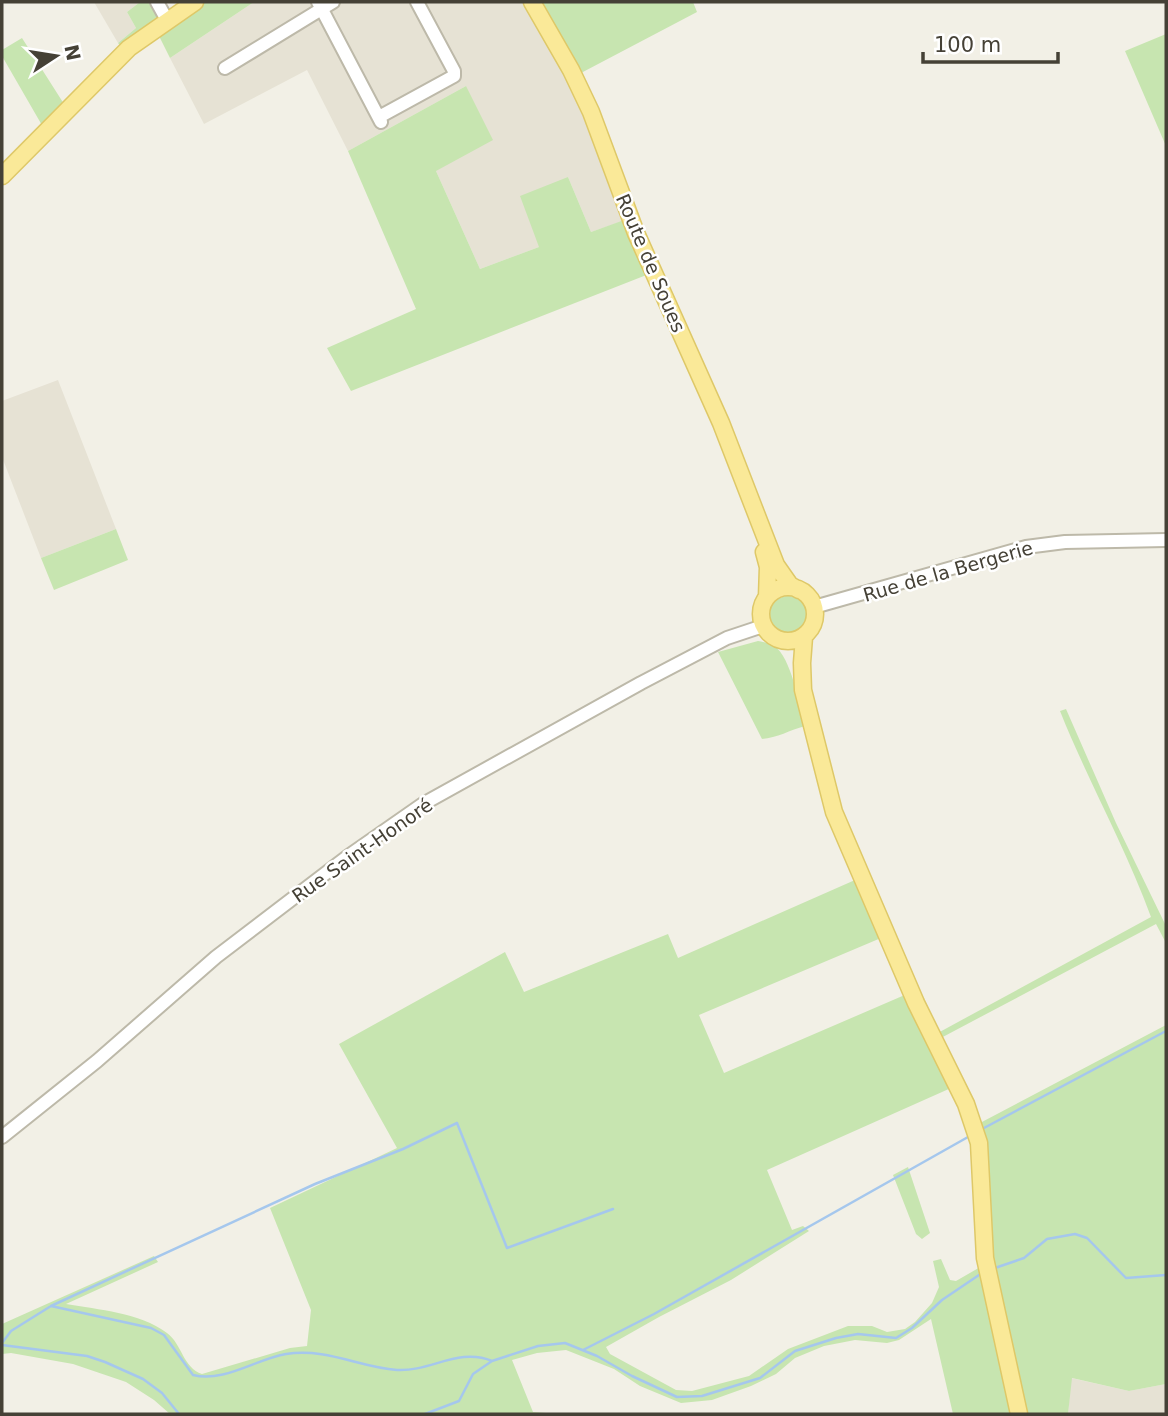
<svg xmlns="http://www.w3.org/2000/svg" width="1168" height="1416" font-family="'DejaVu Sans',sans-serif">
<rect width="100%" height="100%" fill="#f2f0e6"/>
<!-- residential -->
<path fill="#e6e2d4" d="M94,2H140L127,12L136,28L118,43Z
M254,2H542L581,73L635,217L591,232L568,177L539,247L480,269L436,171L466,86L348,151L307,70L204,124L170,58Z
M58,380L116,529L41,558L2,457V401Z
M1071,1378L1129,1391L1166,1384V1414H1068Z"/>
<!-- green -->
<path fill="#c7e5b0" d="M140,2H149L159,18L122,48L118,43L136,28L127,12Z
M203,2H254L170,58L157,32Z
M542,2H693L697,12L581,73Z
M1166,34V146L1125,51Z
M22,38L64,104L43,127L2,56V50Z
M466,86L493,140L436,171L480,269L539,247L520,196L568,177L591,232L627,219L649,274L351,391L327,348L416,309L348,151Z
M116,529L128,560L54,590L41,558Z
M769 615a19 19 0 1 1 38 0a19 19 0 1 1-38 0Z
M758,641C763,642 770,643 774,646C791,656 800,707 805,726C790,730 777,738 762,739L718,652Z
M1066,709L1116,823L1166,926V943L1156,924L939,1039L936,1034L1151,917C1125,846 1088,781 1060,711Z
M855,880L881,938L699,1015L724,1073L907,994L951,1088L767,1170L792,1230L803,1226L809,1231L731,1280L659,1317L606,1347L610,1354L676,1390L692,1391L749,1376L788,1349L848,1326H872L887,1332L905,1329L915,1322L932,1303L939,1287L933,1261L941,1259L950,1280L956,1281L982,1266L1016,1414H953L931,1319L899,1340L887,1343L855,1340L824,1346L795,1358L776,1374L751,1386L712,1400L681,1403L640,1386L614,1369L566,1350L537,1353L512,1360L533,1412L559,1414H170L154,1400L126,1382L73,1364L11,1353L2,1354V1324L154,1256L158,1262L66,1304C99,1310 139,1312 167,1333C182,1344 183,1368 202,1374L290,1348L307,1346L311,1310L270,1208L397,1148L339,1044L505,952L524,992L668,934L678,958Z
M1166,1025V1384L1129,1391L1072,1378L1068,1414H1023L992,1276L980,1123Z
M908,1167L930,1233L922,1239L916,1234L893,1175Z"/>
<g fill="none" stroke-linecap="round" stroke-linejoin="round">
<!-- stream -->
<path stroke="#a5c7ed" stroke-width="2.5" d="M984,1128L1166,1031
M995,1268L1024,1258L1047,1239L1075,1234L1087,1238L1126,1278L1166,1275
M51,1306L315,1184L403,1149L457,1123L507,1248L613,1209
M2,1343L11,1331L51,1306L151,1328L164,1335L193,1375C224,1383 256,1359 286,1354C328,1348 358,1367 397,1370C430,1372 459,1347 492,1361
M2,1345L87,1356L105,1362L143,1379L162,1393L179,1414
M583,1350L654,1314L968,1137
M425,1414L459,1401L473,1374L492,1361L538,1346L565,1343L597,1356L632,1376L677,1397L702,1396L760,1378L795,1351L836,1338L858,1334L896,1338L912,1328L942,1300L979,1275"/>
<!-- minor casing -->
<g stroke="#bdb9a9" stroke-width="16">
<path id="minor" d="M157,2L167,20
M318,2L381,122
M225,68L333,2
M379,117L454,76V71L417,2
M814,607L1026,547L1065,542L1166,540
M2,1137L97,1061L216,957L347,857L423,804L641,683L727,638L763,626"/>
</g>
<!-- major casing -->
<g stroke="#dec868" stroke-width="19">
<path id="major" d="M532,2L571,70L591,112L636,233L721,423L776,565L790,585L799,590
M2,176L129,48L195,2
M764,552L768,567L767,597
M761 614a27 27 0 1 1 54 0a27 27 0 1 1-54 0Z
M804,637L802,663L803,690L834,812L916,1003L966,1104L979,1143L985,1258L1019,1414"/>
</g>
<!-- minor -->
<use href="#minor" stroke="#fff" stroke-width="12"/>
<!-- major -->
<use href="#major" stroke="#fae998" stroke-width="16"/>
</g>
<g text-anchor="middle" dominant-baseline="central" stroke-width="5" stroke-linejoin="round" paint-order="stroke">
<!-- street labels -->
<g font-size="19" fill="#454136" stroke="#fff">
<text transform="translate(651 263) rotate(67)">Route de Soues</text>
<text transform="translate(948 571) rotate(-16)">Rue de la Bergerie</text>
<text transform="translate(362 850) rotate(-35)">Rue Saint-Honoré</text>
</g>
</g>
<!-- border -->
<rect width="1168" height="1416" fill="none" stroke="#454136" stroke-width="7"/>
<!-- north arrow -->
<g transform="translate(56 56) rotate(78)" stroke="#ffffff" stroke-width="5" paint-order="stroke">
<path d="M0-5L12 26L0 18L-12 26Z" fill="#454136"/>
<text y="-10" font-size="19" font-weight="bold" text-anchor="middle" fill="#454136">N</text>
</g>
<!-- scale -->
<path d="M923 52v10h135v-10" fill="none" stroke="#454136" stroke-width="3.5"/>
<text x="934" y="52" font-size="21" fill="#454136" stroke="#ffffff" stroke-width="5" paint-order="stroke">100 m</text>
</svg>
